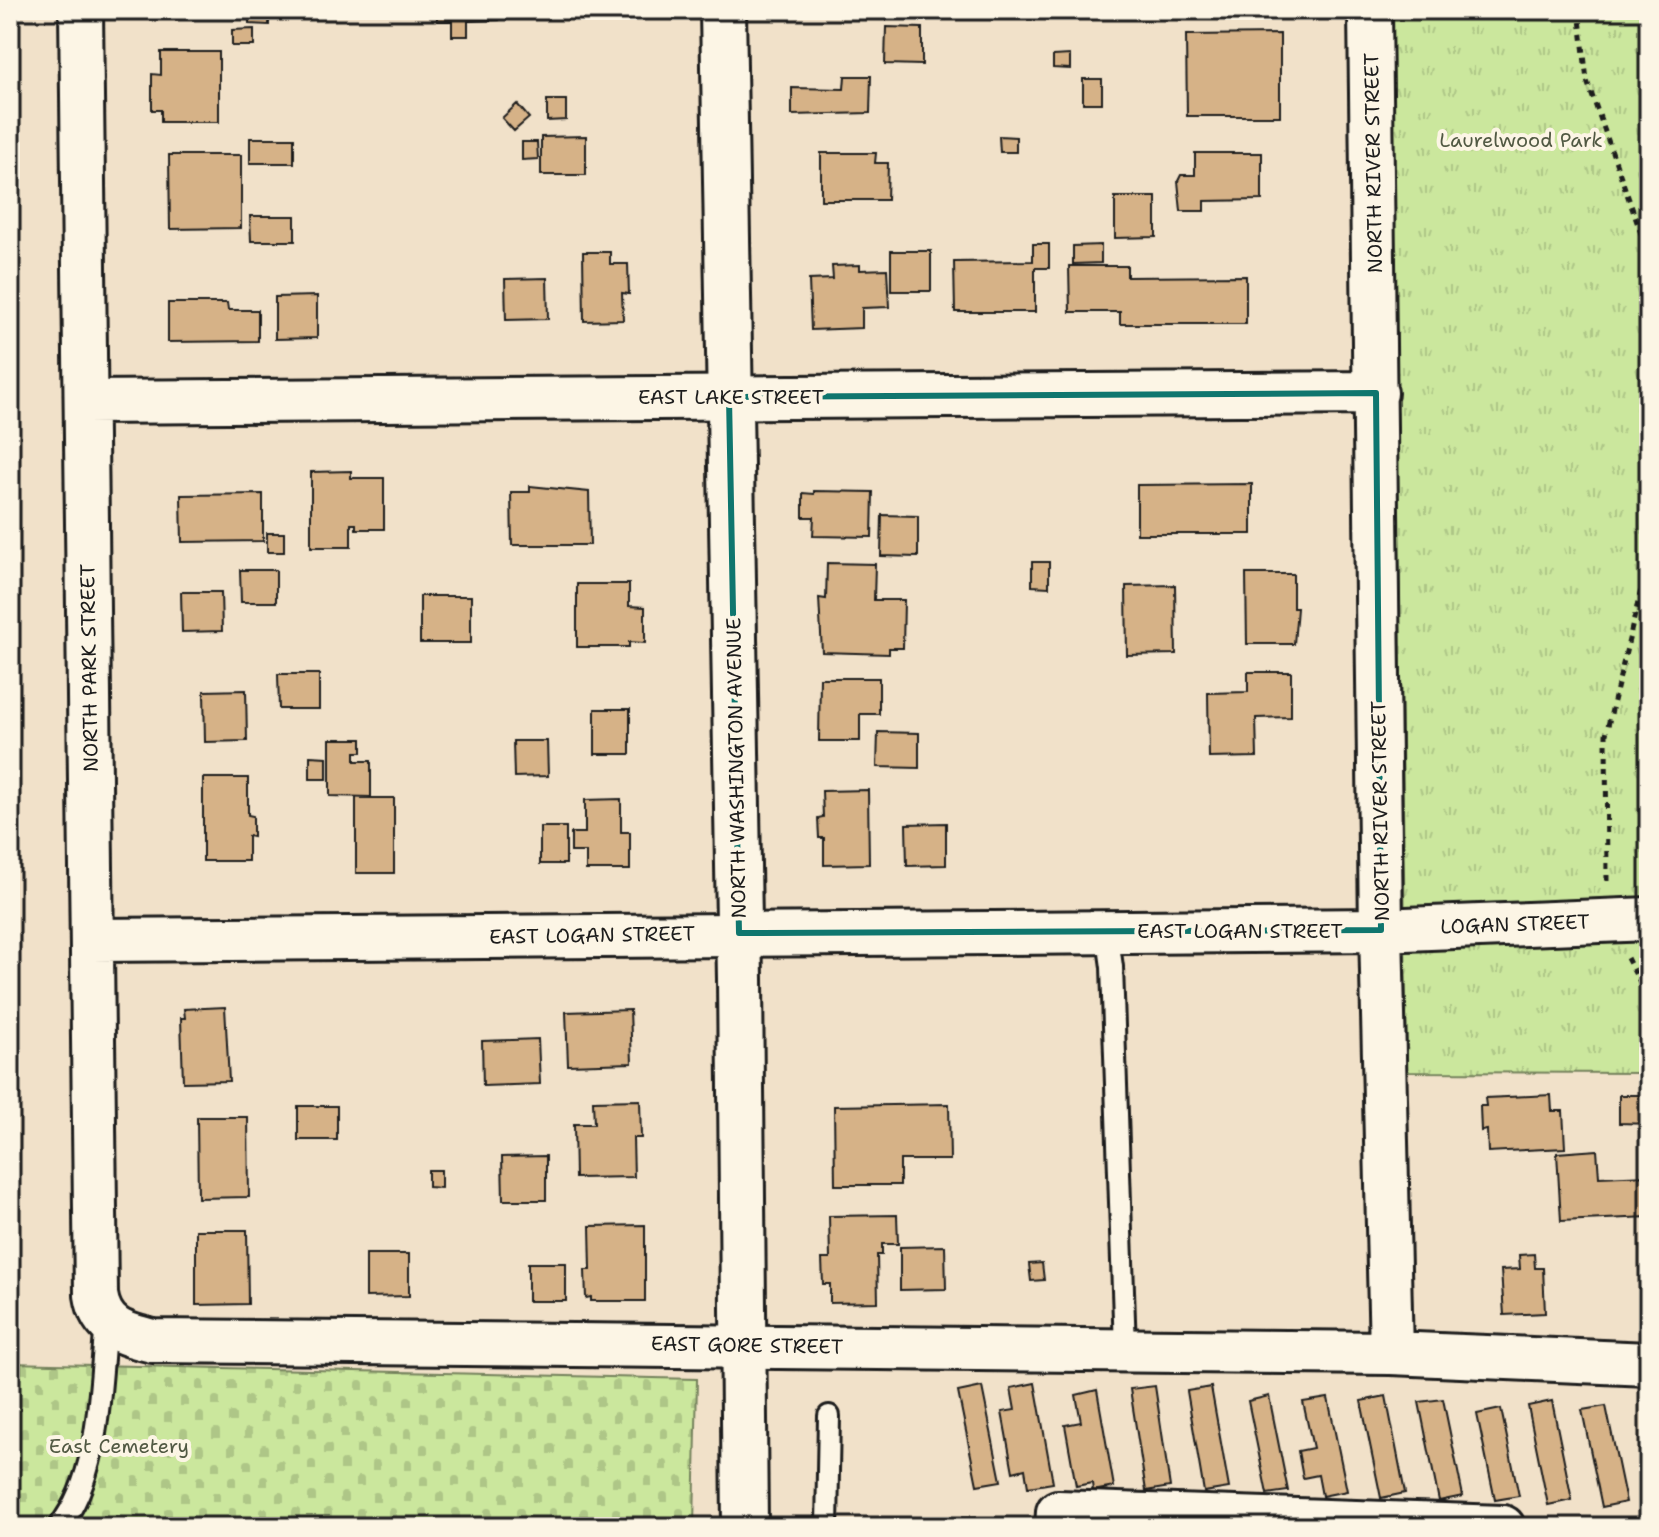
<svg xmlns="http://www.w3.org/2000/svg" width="1659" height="1537" font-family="'Shantell Sans',sans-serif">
<defs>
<pattern id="cemetery-stones" width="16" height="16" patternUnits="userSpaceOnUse" patternTransform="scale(2)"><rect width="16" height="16" fill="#cbe79d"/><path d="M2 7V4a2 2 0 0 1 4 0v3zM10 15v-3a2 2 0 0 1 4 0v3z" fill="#aec687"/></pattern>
<pattern id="park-tufts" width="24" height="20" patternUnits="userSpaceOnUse" patternTransform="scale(2)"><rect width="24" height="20" fill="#cbe79d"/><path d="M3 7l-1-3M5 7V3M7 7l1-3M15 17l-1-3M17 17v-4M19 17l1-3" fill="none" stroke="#aec687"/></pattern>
</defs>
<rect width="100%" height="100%" fill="#f1e1c9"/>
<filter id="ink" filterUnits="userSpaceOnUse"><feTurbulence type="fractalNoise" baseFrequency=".0125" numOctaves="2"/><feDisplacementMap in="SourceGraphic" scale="16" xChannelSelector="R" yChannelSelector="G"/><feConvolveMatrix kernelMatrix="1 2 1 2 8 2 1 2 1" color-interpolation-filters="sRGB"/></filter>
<g filter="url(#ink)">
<!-- cemetery -->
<path fill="url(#cemetery-stones)" stroke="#74825c" stroke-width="2" d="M10,1363L697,1379L694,1527H10Z"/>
<!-- park -->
<path fill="url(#park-tufts)" stroke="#74825c" stroke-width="2" d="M1391,10H1649V1073L1407,1072Z"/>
<!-- building -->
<path fill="#d6b287" stroke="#1c1c1c" stroke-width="2" d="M249,10H269V25L249,24Z
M437,10H499V20L468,21V36H452V21H437Z
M886,27L922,28V65L885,64Z
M254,29V46H232V30Z
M1280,34V116H1187L1186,35Z
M161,52H219V122H161V110H152V74L161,75Z
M1070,55V69L1053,68V56Z
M845,76H871L870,113L792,115V88L844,89Z
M1083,79H1102V103H1083Z
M547,100H566V120L547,121Z
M517,104L529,118L514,131L502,118Z
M586,136V175H541V137Z
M999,136L1016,137V152H1000Z
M250,138H294V163H250Z
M522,142H537L538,159L522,160Z
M821,153H876L875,163H888L887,200H821Z
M1195,153H1262V200L1204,201V211H1181L1178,181L1181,175H1195Z
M169,155H241V228L170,229Z
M1115,197H1156V237L1115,238Z
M250,216H295V241H251Z
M1033,244H1049V268H1035V312H955L954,262L1033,261Z
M1101,245V263L1073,264V246Z
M891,251H931V291H891Z
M583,252H610V264H628L629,294L622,293L623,320L584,321Z
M860,265V270L887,269L889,307L862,308V328L811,330L809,280L833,279L832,266Z
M1069,266H1127V277L1246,276V324H1120V312H1070Z
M547,278L548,319L506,320L505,279Z
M317,296V338L275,339V297Z
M168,303H227L228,310H258V341L168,342Z
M351,471V478H384V529H356V524H351V547H311V472Z
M1252,484V534H1137V485Z
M530,486L589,492L590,545H512L511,492H530Z
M814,491L873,492L872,537L813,536L814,517H803V493L814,494Z
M263,494V541L182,542L181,495Z
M882,515L918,516V557L881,556Z
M267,533H284V552H267Z
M1032,562H1049V587L1032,586Z
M827,563L875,564L874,600H904L903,648H889V654L822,652L819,598L826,599Z
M240,570H276V602H241Z
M1246,574H1293V608H1297L1294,644H1247Z
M577,584H629V606L645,607V643L629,642V647H577Z
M1175,585L1176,654L1127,655L1126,586Z
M181,592H221L222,631L182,632Z
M420,596H471V643H420Z
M1248,672H1291V717L1256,718L1257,757L1209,758L1208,693L1248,692Z
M278,674H319V709H279Z
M820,678H879V714H860V741H819Z
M246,690L247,741L205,742L204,691Z
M595,709H630V754H595Z
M878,732L919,733V768L877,767Z
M330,739H362V752H355V761H371V797L330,796Z
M513,741H547L548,776L514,777Z
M310,756L327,757V779H310Z
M203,778H248V815L253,816V837L248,836V861H203Z
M868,790L869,864L824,865V838H819L818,818L823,817L822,791Z
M356,798H394V873H356Z
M621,799V832H630V870H586V852H571V833H585V800Z
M946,823V865L907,866L906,824Z
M540,827H566V864H540Z
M225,1007L229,1081L183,1082L181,1018H185L184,1009Z
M630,1010L632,1063L568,1065L566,1012Z
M538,1039L540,1084L483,1086L482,1041Z
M1551,1095L1552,1111H1563L1565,1148L1488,1152L1487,1130L1481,1131L1480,1106H1486L1485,1098Z
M1619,1095H1649V1124L1619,1123Z
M640,1100L641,1138H633L634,1177L575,1178L574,1124H594L593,1101Z
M949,1104L950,1160H900V1185H835L834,1106Z
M298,1106H337V1140H298Z
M197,1117H248L249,1197L198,1198Z
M1597,1150L1599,1177L1649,1175V1217L1561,1221L1557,1153Z
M546,1156V1200H503L502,1157Z
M428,1170H441V1188L428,1187Z
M897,1215L898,1244H882V1255H877L878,1302L830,1303V1284H823L822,1259H830L829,1216Z
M645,1225V1301H591V1297L586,1298L585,1270H591L590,1226Z
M196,1230H247L248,1304L196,1305Z
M945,1246L946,1289L900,1290V1247Z
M366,1254H409V1296L366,1297Z
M1534,1254L1535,1268H1543L1545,1313L1504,1315L1501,1270L1520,1269L1519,1255Z
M528,1263H566V1301H528Z
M1042,1263L1044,1280L1031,1281L1029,1264Z
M1035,1383L1053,1483L1028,1487L1025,1469L1013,1472L1002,1412L1015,1410L1011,1388Z
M1155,1386L1170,1487L1146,1491L1130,1389Z
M982,1387L1001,1481L977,1485L958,1392Z
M1211,1387L1229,1488L1204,1492L1187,1391Z
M1097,1390L1114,1487L1093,1491L1092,1483L1076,1486L1065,1425L1081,1422L1076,1395Z
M1269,1396L1288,1491L1267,1494L1248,1401Z
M1386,1396L1405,1493L1381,1498L1361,1401Z
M1328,1398L1347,1491L1322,1496L1318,1475L1303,1478L1298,1451L1313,1448L1303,1402Z
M1443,1399L1463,1496L1439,1501L1419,1402Z
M1552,1401L1572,1500L1548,1505L1528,1406Z
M1606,1406L1626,1502L1602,1507L1582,1410Z
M1501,1409L1519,1496L1495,1500L1477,1414Z
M1649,1460V1496H1647L1640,1462Z"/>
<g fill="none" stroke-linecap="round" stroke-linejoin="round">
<!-- service casing -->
<g stroke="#1c1c1c" stroke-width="26">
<path id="service" d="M1107,931L1112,967L1125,1349
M59,1527C101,1474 99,1389 106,1324
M827,1527L829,1416"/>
</g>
<!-- minor casing -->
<g stroke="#1c1c1c" stroke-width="48">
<path id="minor" d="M81,10L96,1295C101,1328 123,1334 153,1341L1391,1353L1649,1364
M1370,10L1381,930L1391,1353
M86,402L1376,393
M92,940L1381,930L1649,919
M1057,1527L1058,1512L1503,1527"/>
</g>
<!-- secondary casing -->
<g stroke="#1c1c1c" stroke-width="50">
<path id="secondary" d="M723,10L740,979L745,1527"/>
</g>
<!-- path -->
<path stroke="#1c1c1c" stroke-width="5" stroke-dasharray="6 6" stroke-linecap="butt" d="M1579,10L1587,81L1649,256
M1607,881L1606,734L1649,557
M1627,958L1649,1000"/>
<!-- service -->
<use href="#service" stroke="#fcf5e5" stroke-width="20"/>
<!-- minor -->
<use href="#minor" stroke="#fcf5e5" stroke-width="42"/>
<!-- secondary -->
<use href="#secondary" stroke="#fcf5e5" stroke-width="44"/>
</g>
</g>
<!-- marked area -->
<path fill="none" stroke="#0f766e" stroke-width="6" stroke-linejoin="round" d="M1376,393L1381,930L739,933L729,397Z"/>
<g text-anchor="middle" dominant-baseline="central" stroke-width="8" stroke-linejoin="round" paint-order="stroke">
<!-- park labels -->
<g font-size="20" fill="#515943" stroke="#fcf5e5">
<text x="1521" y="140">Laurelwood Park</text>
<text x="119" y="1446">East Cemetery</text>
</g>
<!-- street labels -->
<g font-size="20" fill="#1c1c1c" stroke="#fcf5e5">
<text transform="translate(1373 163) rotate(-91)">NORTH RIVER STREET</text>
<text x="731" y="397">EAST LAKE STREET</text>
<text transform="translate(89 668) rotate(-91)">NORTH PARK STREET</text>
<text transform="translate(736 768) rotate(-91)">NORTH WASHINGTON AVENUE</text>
<text transform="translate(1380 811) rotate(-91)">NORTH RIVER STREET</text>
<text transform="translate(1515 924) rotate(-2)">LOGAN STREET</text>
<text x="1240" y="931">EAST LOGAN STREET</text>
<text transform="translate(592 935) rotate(-1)">EAST LOGAN STREET</text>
<text transform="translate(747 1345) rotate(1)">EAST GORE STREET</text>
</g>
</g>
<!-- margin -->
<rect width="1659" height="1537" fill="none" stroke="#fcf5e5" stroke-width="40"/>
<rect x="20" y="20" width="1619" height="1497" fill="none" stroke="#1c1c1c" stroke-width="3" filter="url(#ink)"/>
</svg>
